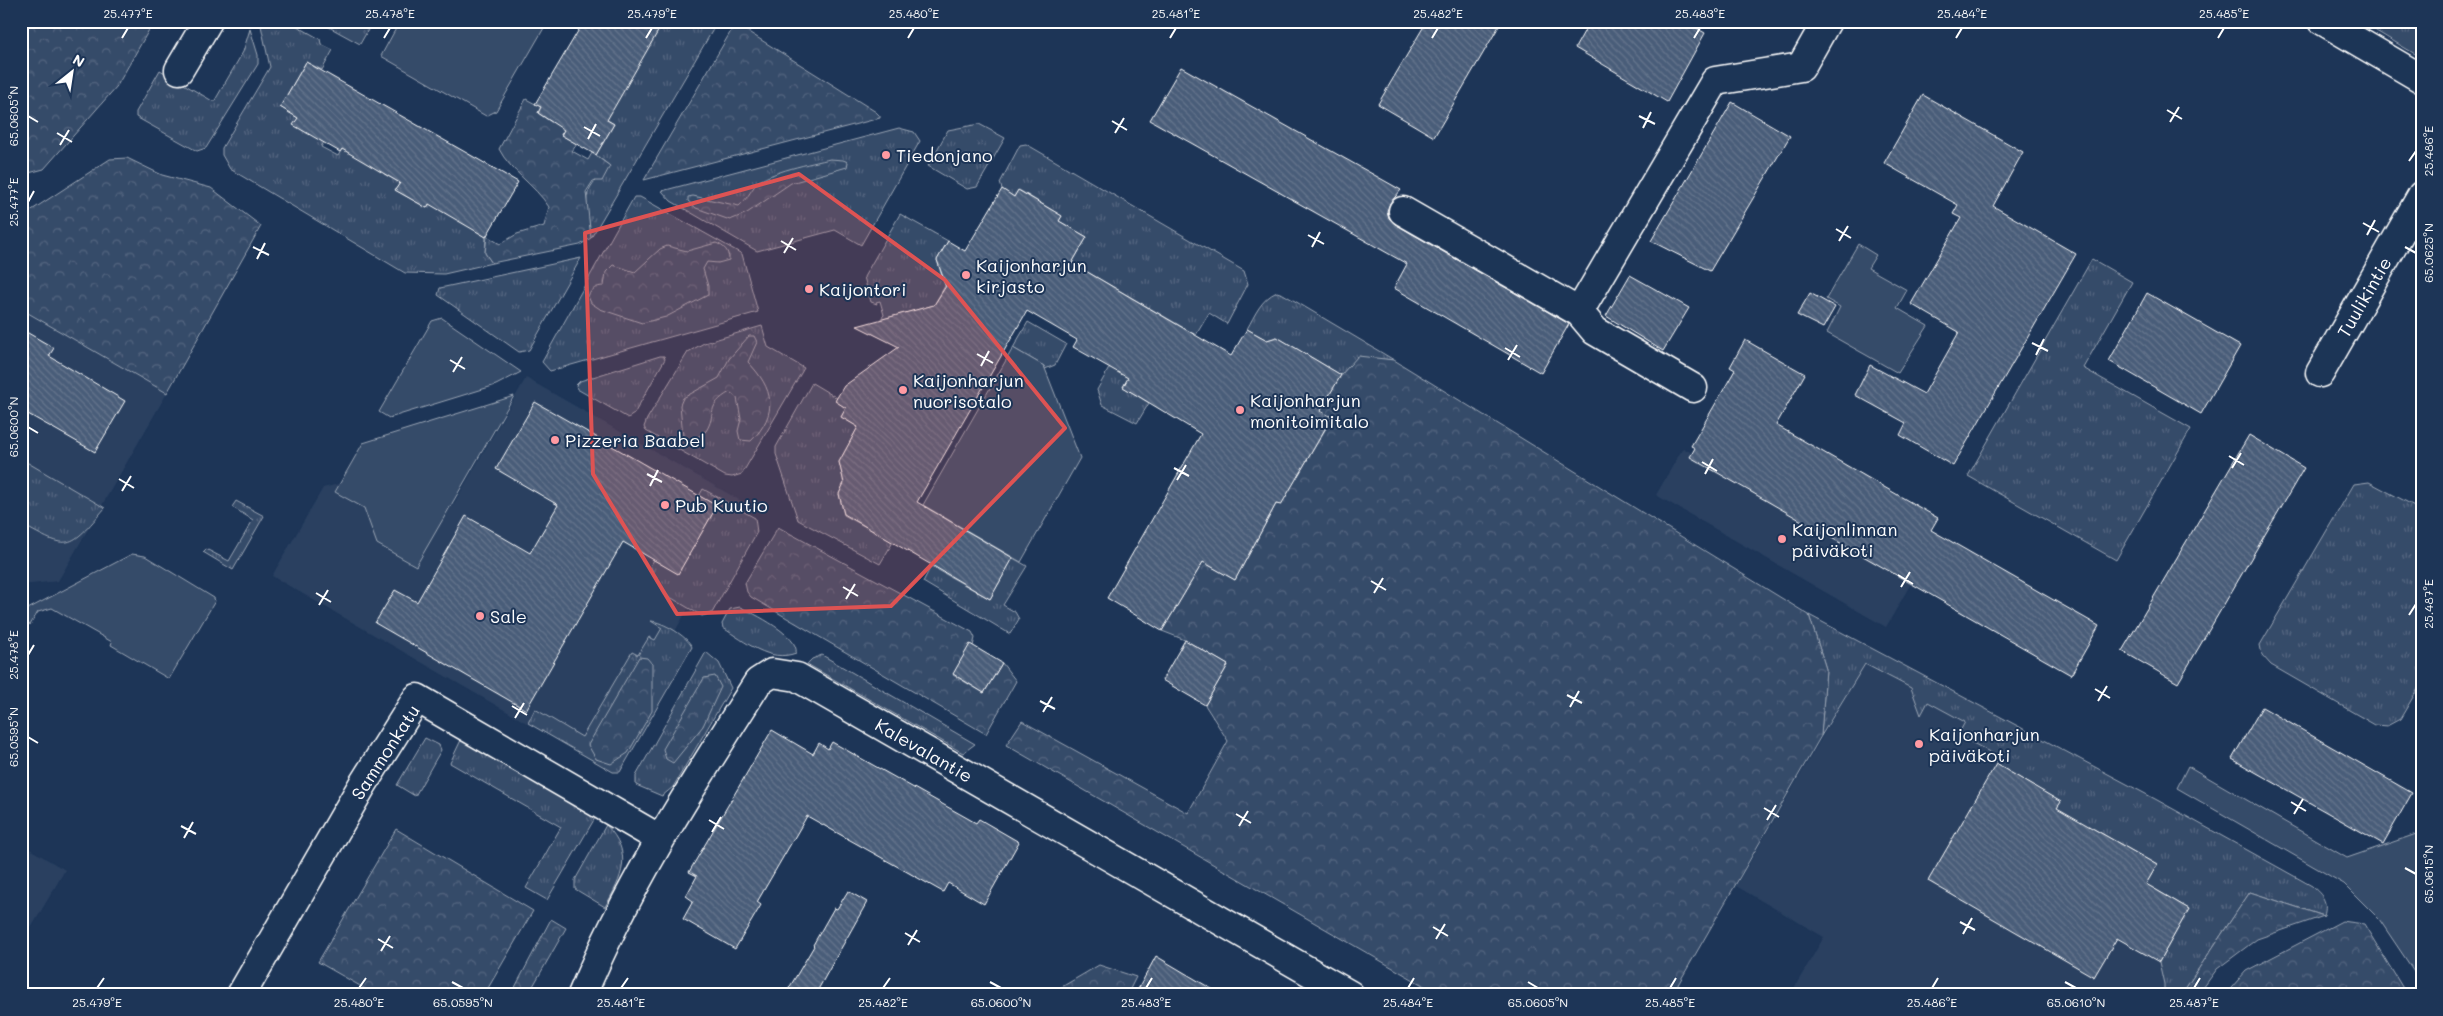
<svg xmlns="http://www.w3.org/2000/svg" width="2443" height="1016" font-family="Mali,sans-serif">
<defs>
<pattern id="grass-tufts" width="24" height="20" patternUnits="userSpaceOnUse" patternTransform="scale(1.25)"><rect width="24" height="20" fill="#364b69"/><path d="M3 7l-1-3M5 7V3M7 7l1-3M15 17l-1-3M17 17v-4M19 17l1-3" fill="none" stroke="#546680"/></pattern>
<pattern id="forest-crowns" width="20" height="18" patternUnits="userSpaceOnUse" patternTransform="scale(1.25)"><rect width="20" height="18" fill="#364b69"/><path d="M2 6a3 3 0 1 1 6 0M12 15a3 3 0 1 1 6 0" fill="none" stroke="#546680"/></pattern>
<pattern id="building-back-hatch" width="6" height="6" patternUnits="userSpaceOnUse" patternTransform="scale(1.25)"><rect width="6" height="6" fill="#4a5d79"/><path d="M-1 5l2 2M0 0l6 6M5-1l2 2" fill="none" stroke="#65758d"/></pattern>
</defs>
<rect width="100%" height="100%" fill="#1d3557"/>
<filter id="ink" filterUnits="userSpaceOnUse"><feTurbulence type="fractalNoise" baseFrequency=".02" numOctaves="2"/><feDisplacementMap in="SourceGraphic" scale="10" xChannelSelector="R" yChannelSelector="G"/><feConvolveMatrix kernelMatrix="1 2 1 2 8 2 1 2 1" color-interpolation-filters="sRGB"/></filter>
<g filter="url(#ink)">
<!-- built -->
<path fill="#2a4161" d="M21,309L167,393L58,581L21,585Z
M526,378L748,505L598,764L272,576L323,488L388,471L452,507Z
M1683,448L1692,453L1690,457L1797,518L1819,519L1814,529L1866,558L1914,578L1886,627L1656,495Z
M1869,656L2172,833L2202,945L2173,995H1790L1824,937L1736,886Z
M21,844L65,870L21,945Z"/>
<!-- grass -->
<path fill="url(#grass-tufts)" stroke="#9aa5b4" d="M260,21H288L320,39L321,44L333,50L322,70L306,62L280,107L298,118L294,125L326,139L321,147L338,156L342,149L387,168L384,174L400,183L395,190L427,208L431,200L486,237L485,253L492,263L444,274L405,273L230,169L222,155V148L270,67Z
M318,21H373L360,44Z
M664,21H718L591,238C587,198 578,194 610,166L596,155L614,124L601,116Z
M2359,21H2403L2422,32V58Z
M250,29L258,55V64L206,148L197,151L136,117V112L160,70L214,102L243,52Z
M979,124L1005,138L977,187L967,189L928,166L948,130Z
M899,128L914,132L920,141L861,245L835,230L757,251L671,201L662,191Z
M1026,144L1244,271L1248,284L1227,324L1209,313L1196,335L1072,263L1087,237L1059,221L1062,216L1019,190L1014,197L1002,189L1000,183L1020,145Z
M634,197H640L742,254L758,312L550,371L542,362Z
M900,214L948,241L937,260L945,286L934,305L880,320L884,315L880,301L876,302L877,304L871,302L864,277Z
M581,258L529,350L519,352L438,295L440,288Z
M2092,259L2132,282L2083,368L2191,429L2116,560L1968,476Z
M1277,292L1283,294L1394,360L1358,357L1341,375L1277,337L1267,340L1247,329C1255,315 1261,299 1277,292Z
M1028,322L1066,344L1055,365L1045,369L1044,366L1013,348Z
M762,326L768,347L804,368L742,474L732,477L725,476L646,431L644,427L647,419L688,352L704,343Z
M660,356H664L665,359L634,414L628,418L577,389L576,385L580,381Z
M1113,361L1132,372L1123,387L1149,403L1137,423L1102,405L1097,390Z
M812,383L837,398L835,401L846,408L841,417L858,427L839,462L844,483L839,494L844,515L893,542L880,564L798,520L776,454V447Z
M21,459L23,460L105,508C69,550 69,551 21,524Z
M2369,482L2422,510V682L2400,719L2387,726L2375,725L2271,665L2262,655L2260,645L2354,484Z
M703,489L755,518L757,532L712,613L702,616L665,594L650,566L654,560L678,573L717,506L699,496Z
M236,501L264,516L233,570L203,552L206,549L229,561L253,520L232,507Z
M1013,558L1027,566L1003,605L1015,612L1019,619L1010,634L923,582L931,566L990,599Z
M740,607C753,613 800,636 796,653C769,663 746,642 723,628L722,624L730,609Z
M1809,615L2157,800L2312,886C2323,896 2328,901 2324,916L2250,892L2181,995H2164V984L2159,962L2189,909L2146,884L2157,865L2094,829L2046,827L2060,802L1996,764L1999,757L1958,735L1965,722L1928,702L1921,715L1911,688L1865,664L1821,736L1826,669Z
M651,621C663,622 687,636 692,647L620,772H613L528,723L535,709L582,737L632,652L638,655L649,637L655,640L662,628Z
M706,652L719,663L731,688L673,787L662,796L636,785V776Z
M822,655L975,744L963,753L807,664L812,659Z
M425,738L439,745L441,750L415,796L397,785Z
M461,740L595,818L547,900L526,888L561,827L450,763Z
M606,825C634,854 622,877 605,907L575,889V880Z"/>
<!-- forest -->
<path fill="url(#forest-crowns)" stroke="#9aa5b4" d="M21,21H154L117,86L44,169L21,175Z
M734,26L742,28L876,112L880,116V118L644,180Z
M526,99L541,107L538,113L551,122L568,123L561,135L577,144L572,151L588,160L592,153L610,166L602,181H593L586,192L591,238L580,245L492,263L485,253L487,236L500,244L517,234L544,226L549,207C535,185 510,171 499,149Z
M127,158L162,175L211,188L261,226L167,393L21,309V217L110,159Z
M830,159L843,160L848,162L847,167L791,183L747,213L730,220L696,208L688,201V197L693,196L739,206C747,199 750,192 756,184C768,172 813,163 830,159Z
M716,243C724,246 729,251 729,260L718,263L707,262L703,269L708,286V295L666,317L642,323L600,309L591,303L588,296C592,289 596,286 604,286L606,272L613,265L635,272L660,249L667,246L687,251Z
M749,336H754L757,342L748,362C774,389 779,413 751,441L740,440L738,431L741,419L737,398L730,392C705,406 717,414 706,431C702,435 694,439 689,442L683,436L680,405L683,398L719,378L729,359Z
M1358,356L1394,360L1809,615L1826,669L1821,736L1672,995H1440L1006,745L1022,721L1188,813L1228,741L1205,705L1228,665L1185,640L1162,631L1203,562L1235,580L1276,504H1281L1332,418L1320,411L1341,375Z
M778,527L972,632L975,638L973,646L970,645L953,675L984,693L1002,663L1016,681L986,734L751,597L747,592L745,583Z
M639,657L647,658L652,664V711L628,753L611,764L596,759L588,745Z
M715,676L721,687L703,726L673,763L666,759L663,749L704,678Z
M396,829L533,911L484,995H376L318,962Z
M2250,892L2324,916L2257,939L2217,969L2198,995H2181Z
M551,919L566,928L528,995H511Z
M2342,921L2364,924L2407,995H2225L2246,971Z
M1099,965L1136,977L1127,995H1048Z"/>
<!-- park -->
<path fill="#364b69" stroke="#9aa5b4" d="M400,21H548L496,111L486,116L381,56Z
M1858,244L1876,255L1868,268L1907,290L1897,308L1928,326L1898,373L1827,333L1840,307L1826,299Z
M442,318L521,372L496,385L389,418L379,412L432,321Z
M1013,348L1044,366L1080,458L1021,562L923,505Z
M514,396L416,566L377,544L364,508L335,492L363,443Z
M132,554L145,556L214,598L215,601L169,679L111,645L112,642L52,608L38,612L30,625L21,618L24,611Z
M2188,766L2347,858L2422,832V983L2379,919L2344,884L2177,788Z"/>
<!-- building -->
<path fill="url(#building-back-hatch)" stroke="#fff" d="M584,21H664L607,120L614,124L596,155L561,135L564,130L538,113L541,107L535,104Z
M1427,21H1502L1434,137L1378,104Z
M1590,21H1684L1705,33L1667,102L1575,48Z
M306,62L518,182L486,237L429,204L427,208L395,190L400,183L342,149L340,152L293,125L298,118L280,107Z
M1181,67L1401,190L1390,203L1387,211L1389,218L1395,224L1569,324L1541,373L1394,288L1407,264L1150,120Z
M1923,95L2023,152L1993,206L2076,254L1953,466L1900,435L1906,423L1855,395L1870,365L1924,394L1959,332L1911,304L1961,218L1953,214L1958,205L1884,163Z
M1732,102L1790,136L1710,271L1651,241Z
M1002,189L1014,197L1018,190L1062,216L1059,221L1087,237L1072,263L1231,356L1247,329L1267,340L1277,337L1341,375L1320,411L1332,417L1281,505L1276,504L1235,580L1203,562L1162,631L1107,598L1201,434L1123,387L1128,378L1073,347L1077,340L1027,311L917,502L1013,558L990,599L844,514L839,494L844,483L839,462L858,427L841,417L846,408L835,401L844,386L899,347L857,326L934,305L946,286L937,260L948,241L965,251Z
M1630,275L1689,308L1663,351L1606,316Z
M1810,293L1835,307L1823,328L1797,315Z
M2147,293L2240,346L2201,414L2109,361Z
M21,329L54,348L49,356L125,401L95,452L21,410Z
M1745,340L1805,374L1776,425L1938,518L1931,530L2099,626L2071,675L1690,457L1695,448L1691,446L1735,370L1730,367Z
M535,402L717,506L678,574L623,542L526,710L375,623L395,590L417,602L466,516L530,553L558,505L496,469Z
M2249,435L2304,468L2178,683L2122,651Z
M1185,640L1228,665L1205,705L1162,680Z
M970,644L1002,663L984,693L953,674Z
M2262,707L2412,793L2383,844L2232,759Z
M772,730L813,754L819,743L828,749L832,742L976,823L979,819L1019,842L984,904L948,883L943,892L807,816L757,902L761,905L735,949L683,919L693,901L686,896L697,876L689,872Z
M1996,764L2061,802L2057,808L2157,865L2146,884L2189,909L2159,962L2117,938L2094,977L1928,881Z
M848,891L867,902L815,995H785L814,946L813,945L834,908L837,909Z
M1156,956L1222,995H1135Z"/>
<g fill="none" stroke-linecap="round" stroke-linejoin="round">
<!-- minor casing -->
<g stroke="#fff" stroke-width="31">
<path id="minor" d="M2323,21L2422,79
M179,70L208,21
M1403,211L1579,312L1715,81L1801,67L1827,21
M1579,312L1595,331L1693,388
M2320,373L2422,195
M241,995L363,784L417,698L660,839
M582,995C628,884 694,783 758,682L772,673L797,677L1350,995"/>
</g>
<!-- minor -->
<use href="#minor" stroke="#1d3557" stroke-width="28"/>
</g>
</g>
<!-- marked area -->
<path fill="#de5353" fill-opacity="0.2" stroke="#de5353" stroke-width="4" stroke-linejoin="round" d="M799,174L945,280L1065,428L891,606L677,614L593,474L585,233Z"/>
<!-- ticks -->
<path fill="none" stroke="#fff" stroke-width="2" d="M122,38L128,28M384,38L390,28M646,38L652,28M908,38L914,28M1170,38L1176,28M1432,38L1438,28M1694,38L1700,28M1956,38L1962,28M2218,38L2224,28M2167,110L2182,119M28,116L38,122M1639,116L1655,124M1112,121L1127,130M2170,122L2179,107M584,127L600,136M1643,128L1651,112M57,133L72,142M1115,133L1124,118M588,139L596,124M60,145L69,130M2409,161L2416,151M28,202L34,191M2363,223L2379,232M1836,229L1851,238M1308,235L1324,244M2367,235L2375,220M781,241L796,250M1839,241L1848,226M253,247L269,255M1312,247L1320,232M2405,247L2416,253M784,253L793,238M257,259L265,243M2032,343L2048,351M1505,348L1520,357M977,354L993,363M2036,355L2044,339M450,360L465,369M1508,360L1517,345M981,366L989,351M453,372L462,357M28,427L38,433M2229,456L2244,465M1702,462L1717,471M1174,468L1189,476M2232,468L2241,453M647,474L662,482M1705,474L1713,459M119,479L134,488M1177,480L1186,465M650,486L658,470M122,491L131,476M1898,575L1913,584M1371,581L1386,590M843,587L858,596M1901,587L1910,572M316,593L331,602M1374,593L1383,578M846,599L855,584M319,605L328,590M2409,615L2416,604M28,655L34,645M2095,689L2110,698M1567,695L1582,703M1040,701L1055,709M2098,701L2107,686M512,706L527,715M1570,707L1579,691M1043,712L1052,697M515,718L524,703M28,737L38,743M2291,802L2306,811M1764,808L1779,817M1236,814L1251,823M2294,814L2303,799M709,820L724,829M1767,820L1776,805M181,826L196,834M1239,826L1248,811M712,832L721,817M184,838L193,822M2405,868L2416,874M1960,922L1975,930M1433,927L1448,936M905,933L920,942M1963,934L1972,918M378,939L393,948M1436,939L1445,924M908,945L917,930M381,951L390,936M452,982L463,988M990,982L1001,988M1528,982L1538,988M2065,982L2076,988M97,988L104,978M359,988L366,978M621,988L628,978M883,988L890,978M1146,988L1152,978M1408,988L1414,978M1670,988L1676,978M1932,988L1938,978M2194,988L2200,978"/>
<!-- markers -->
<g fill="#ff9aa2" stroke="#1d3557" stroke-width="2">
<circle cx="886" cy="155" r="5"/>
<circle cx="966" cy="275" r="5"/>
<circle cx="809" cy="289" r="5"/>
<circle cx="903" cy="390" r="5"/>
<circle cx="1240" cy="410" r="5"/>
<circle cx="555" cy="440" r="5"/>
<circle cx="665" cy="505" r="5"/>
<circle cx="1782" cy="539" r="5"/>
<circle cx="480" cy="616" r="5"/>
<circle cx="1919" cy="744" r="5"/>
</g>
<g text-anchor="middle" dominant-baseline="central" stroke-width="4" stroke-linejoin="round" paint-order="stroke">
<!-- poi labels -->
<g font-size="18" fill="#fff" stroke="#1d3557" text-anchor="start">
<text x="896" y="155">Tiedonjano</text>
<text x="976" y="265">Kaijonharjun<tspan x="976" dy="21">kirjasto</tspan></text>
<text x="819" y="289">Kaijontori</text>
<text x="913" y="380">Kaijonharjun<tspan x="913" dy="21">nuorisotalo</tspan></text>
<text x="1250" y="400">Kaijonharjun<tspan x="1250" dy="21">monitoimitalo</tspan></text>
<text x="565" y="440">Pizzeria Baabel</text>
<text x="675" y="505">Pub Kuutio</text>
<text x="1792" y="529">Kaijonlinnan<tspan x="1792" dy="21">päiväkoti</tspan></text>
<text x="490" y="616">Sale</text>
<text x="1929" y="734">Kaijonharjun<tspan x="1929" dy="21">päiväkoti</tspan></text>
</g>
<!-- street labels -->
<g font-size="18" fill="#fff" stroke="#1d3557">
<text transform="translate(2364 297) rotate(-60)">Tuulikintie</text>
<text transform="translate(924 750) rotate(30)">Kalevalantie</text>
<text transform="translate(385 752) rotate(-57)">Sammonkatu</text>
</g>
</g>
<!-- margin -->
<rect width="2443" height="1016" fill="none" stroke="#1d3557" stroke-width="55"/>
<!-- north arrow -->
<g transform="translate(72 72) rotate(30)" stroke="#1d3557" stroke-width="4" paint-order="stroke">
<path d="M0-4L9 19L0 12L-9 19Z" fill="#ffffff"/>
<text y="-8" font-size="14" font-weight="bold" text-anchor="middle" fill="#ffffff">N</text>
</g>
<rect x="28" y="28" width="2388" height="960" fill="none" stroke="#fff" stroke-width="2"/>
<g font-size="12" text-anchor="middle" fill="#fff">
<text x="128" y="18">25.477°E</text>
<text x="390" y="18">25.478°E</text>
<text x="652" y="18">25.479°E</text>
<text x="914" y="18">25.480°E</text>
<text x="1176" y="18">25.481°E</text>
<text x="1438" y="18">25.482°E</text>
<text x="1700" y="18">25.483°E</text>
<text x="1962" y="18">25.484°E</text>
<text x="2224" y="18">25.485°E</text>
<text transform="translate(14 116) rotate(-90)" y="4">65.0605°N</text>
<text transform="translate(2429 151) rotate(-90)" y="4">25.486°E</text>
<text transform="translate(14 202) rotate(-90)" y="4">25.477°E</text>
<text transform="translate(2429 253) rotate(-90)" y="4">65.0625°N</text>
<text transform="translate(14 427) rotate(-90)" y="4">65.0600°N</text>
<text transform="translate(2429 604) rotate(-90)" y="4">25.487°E</text>
<text transform="translate(14 655) rotate(-90)" y="4">25.478°E</text>
<text transform="translate(14 737) rotate(-90)" y="4">65.0595°N</text>
<text transform="translate(2429 874) rotate(-90)" y="4">65.0615°N</text>
<text x="97" y="1007">25.479°E</text>
<text x="359" y="1007">25.480°E</text>
<text x="463" y="1007">65.0595°N</text>
<text x="621" y="1007">25.481°E</text>
<text x="883" y="1007">25.482°E</text>
<text x="1001" y="1007">65.0600°N</text>
<text x="1146" y="1007">25.483°E</text>
<text x="1408" y="1007">25.484°E</text>
<text x="1538" y="1007">65.0605°N</text>
<text x="1670" y="1007">25.485°E</text>
<text x="1932" y="1007">25.486°E</text>
<text x="2076" y="1007">65.0610°N</text>
<text x="2194" y="1007">25.487°E</text>
</g>
</svg>
